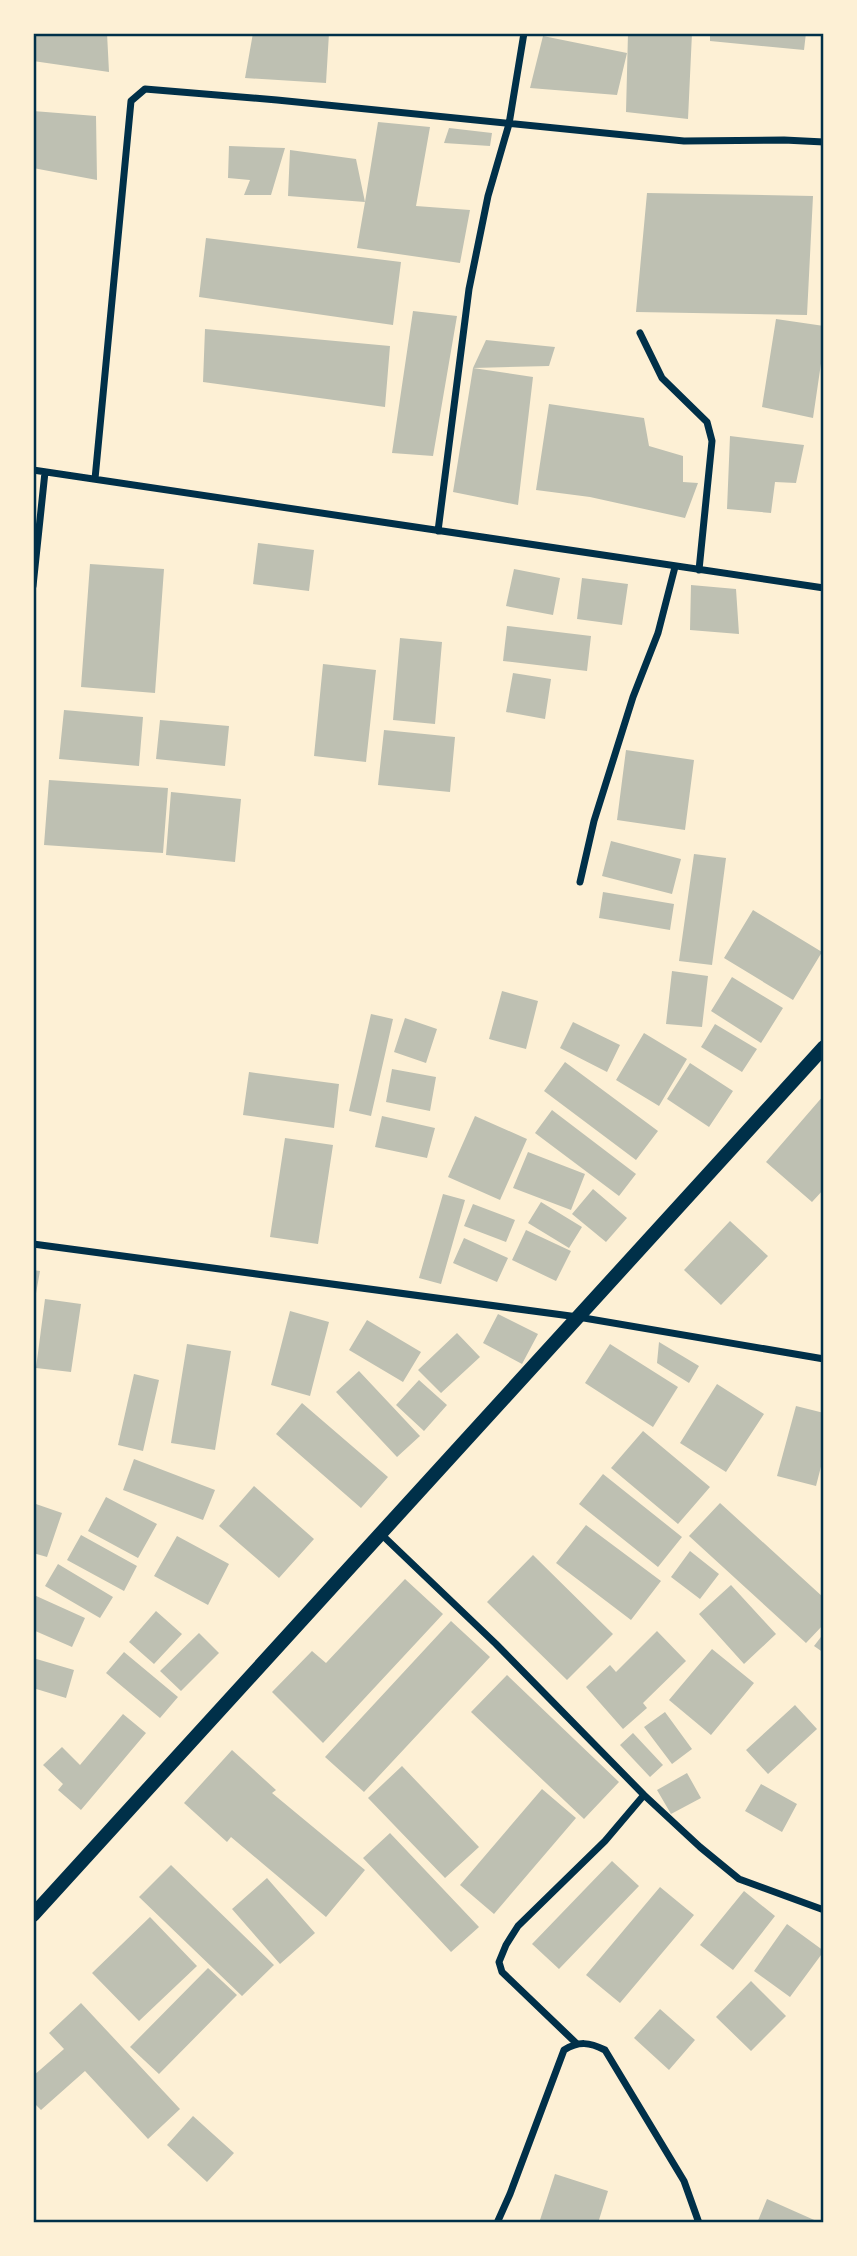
<svg xmlns="http://www.w3.org/2000/svg" width="857" height="2256" font-family="'DejaVu Sans',sans-serif">
<rect width="100%" height="100%" fill="#fdf0d5"/>
<!-- building -->
<path fill="#bec0b2" d="M33,33H107L109,72L33,61Z
M253,33H329L326,83L245,78Z
M628,33H692L688,119L626,112Z
M710,33H806L804,50L710,41Z
M543,36L627,53L617,95L530,88Z
M33,111L96,116L97,180L33,168Z
M378,122L430,127L416,206L470,210L460,263L357,248L365,202L288,196L290,150L356,159L365,202Z
M449,128L492,133L490,146L444,143Z
M229,146L285,148L271,195H244L250,180L228,178Z
M647,193L813,196L807,315L636,312Z
M206,238L401,262L393,325L199,297Z
M413,311L457,316L433,456L392,453Z
M776,319L824,326V343L813,418L762,407Z
M205,329L390,346L385,407L203,382Z
M486,340L555,347L549,366L473,368L533,377L518,505L453,492L473,368Z
M549,404L644,418L649,446L683,456V482L698,483L685,518L590,497L536,490Z
M730,436L804,445L796,483L775,482L771,513L727,509Z
M258,543L314,550L309,591L253,584Z
M90,564L164,569L155,693L81,687Z
M514,569L560,578L553,615L506,606Z
M582,578L628,584L622,625L577,619Z
M691,585L736,589L739,634L690,630Z
M507,626L591,636L587,671L503,661Z
M400,638L442,642L435,724L393,720Z
M323,664L376,670L366,762L314,756Z
M513,673L551,679L545,719L506,712Z
M64,710L143,717L139,766L59,759Z
M160,720L229,726L225,766L156,759Z
M384,730L455,737L450,792L378,785Z
M626,750L694,760L685,830L617,820Z
M49,780L168,788L163,853L44,845Z
M171,792L241,799L235,862L166,855Z
M611,841L681,859L672,894L602,876Z
M694,854L726,858L712,965L679,961Z
M603,892L674,904L670,930L599,918Z
M753,910L822,952L793,1000L724,958Z
M672,971L708,976L702,1027L666,1024Z
M732,977L783,1008L761,1043L711,1011Z
M502,991L538,1001L526,1049L489,1039Z
M371,1014L393,1019L371,1116L349,1111Z
M405,1018L437,1029L426,1063L394,1052Z
M573,1022L620,1045L607,1072L560,1048Z
M715,1024L757,1049L742,1072L701,1047Z
M644,1033L687,1059L659,1106L616,1080Z
M565,1062L658,1131L636,1160L544,1091Z
M690,1063L733,1091L709,1127L667,1099Z
M392,1069L436,1077L430,1111L386,1102Z
M249,1072L339,1084L334,1128L243,1115Z
M824,1095V1189L812,1202L766,1162Z
M552,1110L636,1174L619,1196L535,1133Z
M382,1116L435,1128L427,1158L375,1147Z
M475,1116L527,1139L500,1200L448,1177Z
M285,1138L333,1145L318,1244L270,1237Z
M528,1152L585,1174L571,1210L513,1188Z
M593,1189L627,1218L606,1242L572,1214Z
M443,1194L465,1200L441,1284L419,1278Z
M541,1202L582,1227L569,1248L528,1223Z
M473,1204L515,1220L506,1242L464,1226Z
M730,1221L768,1256L721,1305L684,1270Z
M526,1230L571,1251L556,1281L512,1260Z
M464,1238L508,1258L497,1282L453,1263Z
M33,1270L40,1271L35,1299H33Z
M45,1299L81,1304L71,1372L36,1368Z
M290,1311L329,1322L310,1396L271,1385Z
M498,1314L538,1334L522,1364L483,1343Z
M367,1320L421,1352L403,1382L349,1350Z
M457,1333L480,1357L441,1393L418,1370Z
M659,1342L699,1366L689,1383L657,1363Z
M187,1344L231,1351L215,1450L171,1443Z
M610,1344L678,1387L653,1427L585,1383Z
M359,1371L420,1436L397,1457L336,1392Z
M134,1374L159,1380L143,1451L118,1445Z
M419,1380L447,1405L424,1431L396,1405Z
M717,1384L764,1414L726,1472L680,1443Z
M302,1403L388,1477L361,1508L276,1434Z
M796,1406L824,1413V1455L816,1486L777,1476Z
M643,1431L710,1487L678,1524L611,1468Z
M134,1459L215,1490L203,1520L123,1490Z
M603,1474L682,1537L658,1567L579,1504Z
M254,1486L314,1539L279,1578L219,1526Z
M106,1497L157,1524L138,1558L88,1531Z
M33,1503L62,1513L47,1557L33,1553Z
M720,1503L824,1598V1624L806,1643L689,1536Z
M586,1525L661,1581L631,1620L556,1563Z
M81,1535L137,1566L124,1591L67,1560Z
M177,1536L229,1564L208,1605L154,1576Z
M690,1551L719,1574L700,1599L671,1577Z
M533,1555L613,1634L567,1680L487,1602Z
M58,1564L113,1597L100,1618L45,1586Z
M405,1579L443,1614L323,1743L272,1692L312,1651L326,1663Z
M731,1585L776,1634L744,1664L699,1614Z
M34,1595L85,1618L72,1647L33,1630Z
M156,1611L182,1634L154,1664L129,1642Z
M451,1621L490,1657L364,1792L325,1757Z
M657,1631L686,1661L643,1703L647,1708L623,1729L586,1687L610,1665L616,1672Z
M199,1633L219,1653L181,1691L160,1671Z
M824,1633V1653L814,1646Z
M712,1649L754,1683L711,1735L669,1700Z
M124,1652L178,1697L160,1718L106,1673Z
M33,1658L74,1670L66,1698L33,1688Z
M507,1675L619,1782L584,1819L471,1712Z
M795,1705L817,1729L768,1774L746,1750Z
M665,1712L692,1749L672,1764L644,1727Z
M123,1714L146,1733L81,1810L58,1790L63,1784L43,1765L62,1747L80,1765Z
M633,1733L663,1765L650,1777L620,1745Z
M232,1750L276,1790L272,1793L365,1870L326,1917L231,1837L227,1842L184,1803Z
M402,1766L479,1847L445,1878L368,1798Z
M687,1773L701,1798L671,1814L657,1790Z
M761,1784L797,1804L782,1832L745,1811Z
M542,1789L576,1818L494,1914L460,1885Z
M390,1833L479,1927L451,1952L363,1858Z
M612,1861L639,1886L559,1969L532,1944Z
M171,1865L274,1965L242,1996L139,1897Z
M267,1878L315,1933L280,1964L232,1909Z
M660,1887L694,1915L620,2003L586,1975Z
M744,1891L775,1916L733,1970L700,1945Z
M150,1917L197,1966L139,2021L92,1973Z
M787,1924L824,1951L790,1997L754,1971Z
M208,1968L237,1995L159,2074L130,2047Z
M751,1981L786,2016L751,2051L716,2017Z
M81,2003L180,2109L148,2139L85,2071L41,2110L33,2102V2076L64,2049L49,2033Z
M660,2009L695,2040L669,2070L634,2038Z
M193,2116L234,2153L207,2182L167,2145Z
M555,2174L608,2191L598,2223H539Z
M767,2199L821,2223H757Z"/>
<g fill="none" stroke-linecap="round" stroke-linejoin="round">
<!-- minor -->
<path stroke="#003049" stroke-width="7" d="M640,333L662,378L707,422L712,441L699,570
M33,470L824,588
M95,479L131,101L145,89L277,100L684,141L784,140L824,142
M438,531L469,289L488,196L509,124L524,33
M33,586L45,472
M580,882L594,821L633,697L658,633L675,567
M33,1244L578,1317L824,1359
M381,1534L496,1644L644,1795L700,1847L739,1879L824,1910
M576,2043L502,1972L499,1962L506,1945L518,1926L605,1841L644,1795
M497,2223L510,2194L564,2050C579,2041 589,2042 605,2050L684,2181L699,2223"/>
<!-- secondary -->
<path stroke="#003049" stroke-width="14" d="M33,1915L824,1047"/>
</g>
<!-- border -->
<rect width="857" height="2256" fill="none" stroke="#fdf0d5" stroke-width="70"/>
<rect x="35" y="35" width="787" height="2186" fill="none" stroke="#003049" stroke-width="2.5"/>
</svg>
